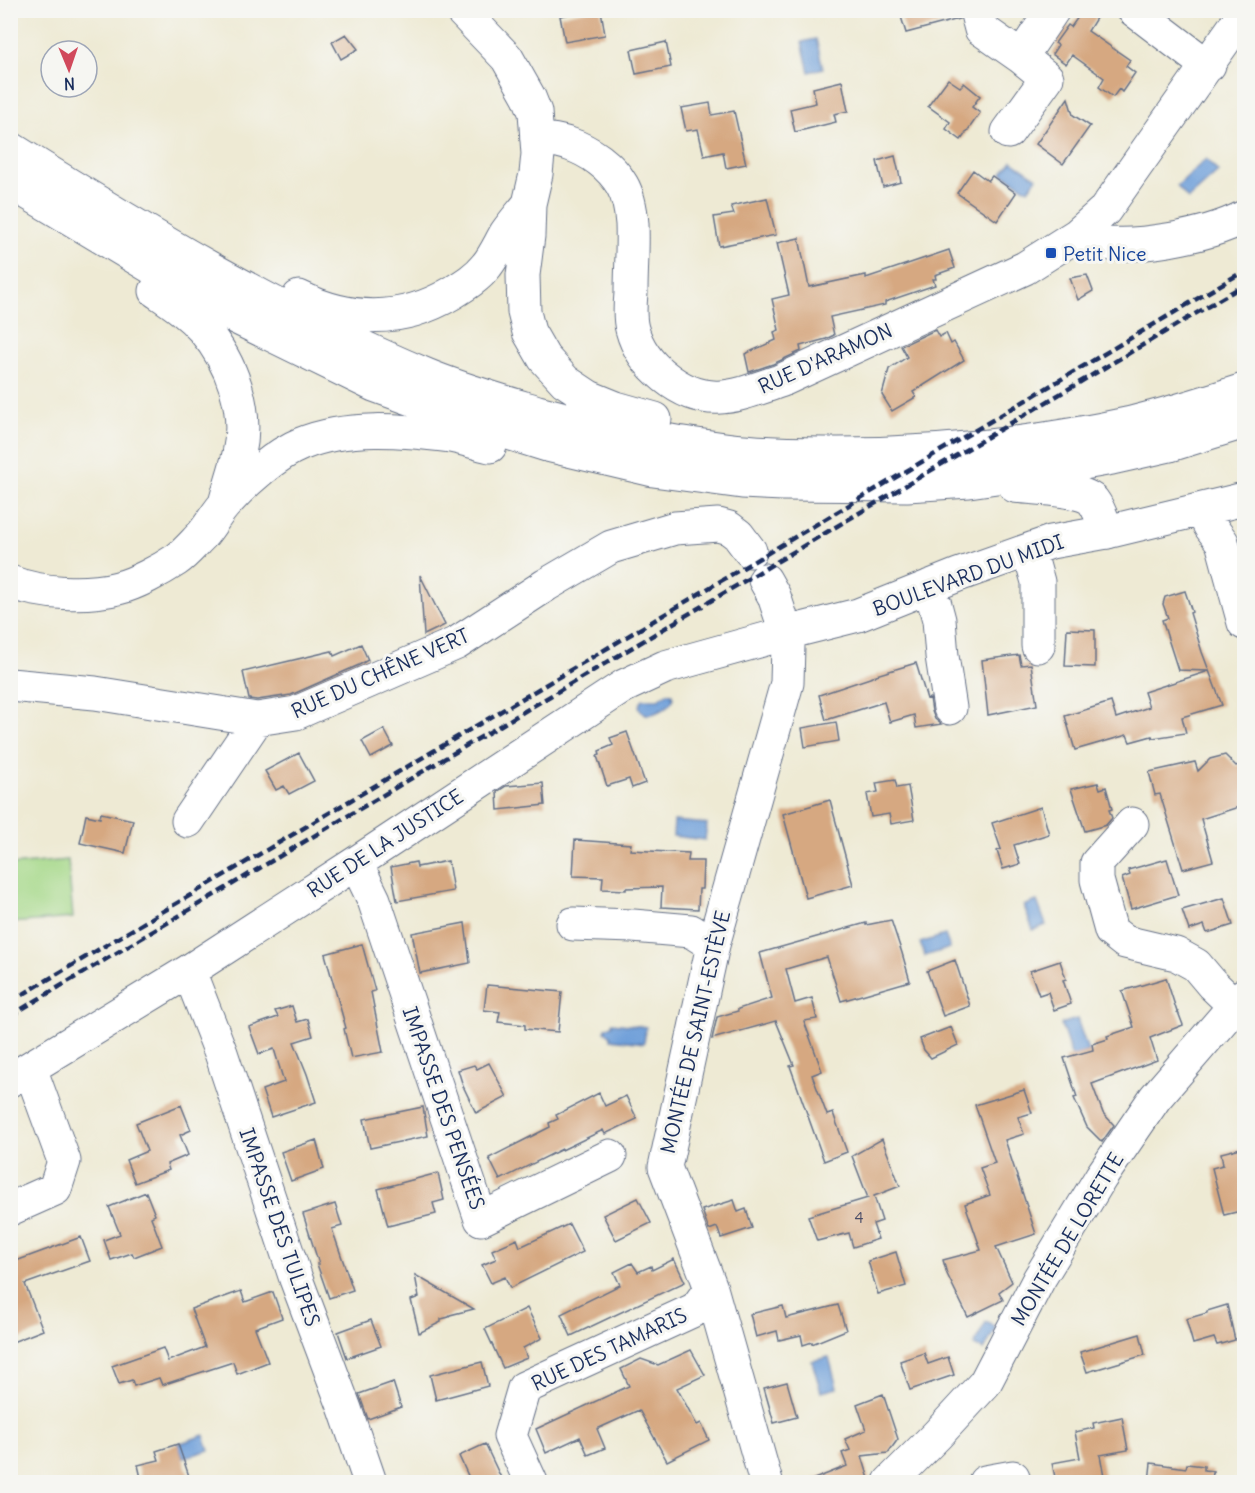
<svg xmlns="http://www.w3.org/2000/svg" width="1255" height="1493" font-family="Delius,sans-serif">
<rect width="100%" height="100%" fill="#f6f6f2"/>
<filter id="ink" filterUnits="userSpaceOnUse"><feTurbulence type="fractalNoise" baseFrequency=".0167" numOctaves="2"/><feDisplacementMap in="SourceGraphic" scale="12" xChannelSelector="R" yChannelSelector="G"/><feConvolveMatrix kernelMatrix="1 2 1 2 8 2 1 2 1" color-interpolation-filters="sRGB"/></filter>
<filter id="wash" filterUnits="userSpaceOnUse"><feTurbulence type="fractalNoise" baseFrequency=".008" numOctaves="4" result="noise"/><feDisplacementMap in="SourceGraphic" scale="24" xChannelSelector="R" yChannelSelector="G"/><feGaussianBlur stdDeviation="1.35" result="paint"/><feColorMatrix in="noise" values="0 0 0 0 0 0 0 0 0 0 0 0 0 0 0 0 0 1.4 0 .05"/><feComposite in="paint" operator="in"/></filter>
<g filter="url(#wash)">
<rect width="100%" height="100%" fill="#eeead4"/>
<!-- green -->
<path fill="#a5d888" stroke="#608473" stroke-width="1.5" d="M68,860L73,918L11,923V865Z"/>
<!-- water -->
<path fill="#6e9fd9" stroke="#44679c" stroke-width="1.5" d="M816,39L823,68L809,72L802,42Z
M1206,159L1218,172L1188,199L1177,186Z
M1012,161L1037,178L1028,190L1002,173Z
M667,693L672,694C672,696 673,698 673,699C671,706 657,713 651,714C646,715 646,714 641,711L639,706L643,699H658Z
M674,821L707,824L705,840L673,836Z
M1037,901L1046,925L1033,930L1024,906Z
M945,935L950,948L925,956L920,943Z
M1077,1019L1088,1051L1072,1057L1061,1024Z
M612,1023L646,1027L644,1043L611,1039V1036L605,1031L606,1028L612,1025Z
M986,1322L996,1327L984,1350L974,1345Z
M829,1357L837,1388L821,1392L812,1361Z
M204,1435L209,1450L183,1458L178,1444Z"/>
<g id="blocks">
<!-- building -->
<path fill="#d6a881" d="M589,10H601L605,35L565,42L560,16Z
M899,10H958L959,19L906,33Z
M1083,10H1091L1098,15L1088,31L1130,60L1126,66L1135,73L1122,92L1119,89L1113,97L1099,87L1104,78L1072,55L1066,64L1052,54L1058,45L1055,43L1068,25L1071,27Z
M346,34L358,49L341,59L332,42Z
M666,42L671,67L636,74L631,50Z
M948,79L960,87L964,83L980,96L972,107L980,113L961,140L946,129L950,122L928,106Z
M842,81L848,111L834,114L836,122L795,132L790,109L816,103L813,88Z
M1068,98L1073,115L1090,126L1063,164L1036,144Z
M710,103L712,115L734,111L746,164L726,168L723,152L704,156L698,129L686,131L681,108Z
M895,156L901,182L883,187L877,161Z
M973,170L988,181L992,176L1016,193L997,221L957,193Z
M767,198L776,235L719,246L714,217L734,214L731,206Z
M799,238L809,287L866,275V278L949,250L955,268L935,275L936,279H933L935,285L885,302V305L830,317L834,335L826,339L800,346L801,351L773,364L749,372L745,354L776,340L774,332L779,330L772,299L789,295L777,243Z
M1087,275L1093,291L1078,300L1070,278Z
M935,330L939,337L946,333L951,344L954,342L964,360L913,392L916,397L892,411L882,395L889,369L907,357L901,346Z
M420,575L445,625L424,635Z
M1185,591L1192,612L1190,613L1202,652L1222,705L1182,717L1186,733L1153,738L1152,736L1130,742L1127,735L1075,750L1065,716L1111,702L1116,718L1149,707L1144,692L1209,671L1178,670L1162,620L1168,618L1163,604L1165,597Z
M1067,629L1095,630V667L1065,666Z
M361,644L368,660L359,665L291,695L257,700L249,699L243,672L332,651L334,656Z
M1019,655L1021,665L1031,664L1037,705L988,715L982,660Z
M916,663L927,699L930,698L932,711L935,719L941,724L916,728L914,715L890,722L884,702L826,720L819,695L876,676V675Z
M836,722L839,741L805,747L802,728Z
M384,729L393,746L371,758L362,741Z
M627,732L645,783L632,788L629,779L607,786L597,756L600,755L599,751L613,745L610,738Z
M299,753L314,781L289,794L284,786L276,790L265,771Z
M1225,755L1236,766L1245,763V805L1201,819L1213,861L1183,869L1160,794L1155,795L1149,772L1195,762L1198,771L1210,759Z
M895,780L897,788L908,786L914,820L891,824L889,814L871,817L867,794L878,792L876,783Z
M543,783L545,805L498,810L497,792L506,786Z
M1098,783L1100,789L1106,787L1112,809L1109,810L1112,818L1106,825L1085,831L1071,789Z
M830,800L853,885L806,898L783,814Z
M1041,807L1049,834L1014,845L1020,864L1003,869L997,851L1001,849L992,823Z
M101,813L133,820L125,853L80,843L86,815L100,818Z
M575,840L631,844L630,850L689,853L688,861H703L702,889H699L698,909L661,907L662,887L626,888V890L602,889L603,877L573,876Z
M1167,859L1178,895L1131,909L1122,878L1130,875L1128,870Z
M448,861L453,891L397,901L391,867L416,862L417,867Z
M1224,898L1233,925L1207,933L1204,925L1189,930L1182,910Z
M891,920L902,953L910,981L841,1001L827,957L786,969L795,1003L812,998L817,1019L804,1021L822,1071L812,1075L827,1115L833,1113L847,1152L824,1161L790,1066L794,1065L776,1021L712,1039L717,1017L738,1011V1009L772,998L760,953L866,923V925Z
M465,923L470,963L420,973L412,933Z
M362,944L375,991L371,992L383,1052L351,1058L344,1029L346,1028L325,954Z
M955,960L970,1006L943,1016L927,971Z
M1060,961L1066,979L1063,980L1071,1004L1054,1010L1048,992L1039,995L1030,971Z
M1166,978L1177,1012H1178L1183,1025L1150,1038L1157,1060L1092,1084L1103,1113L1114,1125L1102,1142L1087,1127L1074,1098L1077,1097L1064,1058L1093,1050L1092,1044L1108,1039L1107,1036L1134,1027L1122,991Z
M487,985L562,992L558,1032L525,1029V1025L498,1022L500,1012L484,1010Z
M292,1006L297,1022L308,1019L313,1036L294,1042L307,1074L316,1102L271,1117L262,1090L284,1082L274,1049L259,1054L249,1027L278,1017L275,1011Z
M951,1027L958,1045L931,1058L924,1050L920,1039Z
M489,1063L507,1097L476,1113L463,1086L458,1070L474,1065L477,1069Z
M1024,1090L1032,1113L1018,1117L1024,1134L1005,1140L1036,1234L996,1247L1012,1282L999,1292L1003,1300L968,1317L947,1274L943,1260L981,1250L965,1204L990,1195L980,1168L995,1163L975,1105Z
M599,1093L605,1106L626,1096L637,1119L605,1134L603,1130L562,1150V1149L500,1180L489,1158L550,1127L549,1123L558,1119L556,1115Z
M181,1105L191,1130L180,1135L188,1155L167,1164L169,1170L135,1183L126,1160L147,1151L136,1123Z
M423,1107L428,1136L370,1148L364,1119Z
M882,1139L900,1186L874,1196L882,1221L873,1224L878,1239L853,1247L849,1233L817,1241L808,1216L868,1198L852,1156Z
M316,1140L324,1169L291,1181L281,1152Z
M1245,1147V1210L1224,1215L1212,1168L1223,1165L1221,1153Z
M438,1173L444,1200L433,1203L436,1214L388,1226L378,1189Z
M146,1192L155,1215L151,1217L162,1246L134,1257L132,1253L111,1260L104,1240L120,1234L109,1207Z
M638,1198L651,1223L616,1240L603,1215Z
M734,1200L738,1212L746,1209L752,1228L721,1238L717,1227L709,1230L702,1210Z
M335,1204L342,1226L332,1229L353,1290L329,1298L317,1264H319L303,1214Z
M569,1224L583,1252L510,1288L505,1277L491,1283L482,1265L496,1259L492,1250L517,1239L520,1247Z
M81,1237L90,1261L25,1284L43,1330L10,1343V1250H12L16,1261Z
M896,1252L906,1286L878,1294L868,1261Z
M674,1259L685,1282L571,1336L561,1314L620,1285L614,1272L632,1263L638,1272L651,1266L652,1270Z
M415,1275L474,1309L450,1315L449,1317L441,1319V1322L419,1333L411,1300L419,1297Z
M241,1291L245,1302L273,1292L282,1318L255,1328L268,1362L237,1374L233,1362L162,1385L159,1378L134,1386L132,1380L119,1384L112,1366L163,1348L168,1361L205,1347L191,1309Z
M838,1305L846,1330L812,1344V1342L803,1345L801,1335L779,1340L777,1331L756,1337L750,1314L783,1306L786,1318Z
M1227,1305L1235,1340L1217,1345L1214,1338L1193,1344L1186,1319L1207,1313V1311Z
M527,1308L542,1338L523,1348L527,1358L503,1368L485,1329Z
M371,1320L381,1346L347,1358L338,1332Z
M1140,1334L1145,1355L1087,1372L1080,1352Z
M691,1350L705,1375L677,1388L697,1425L701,1423L709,1440L667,1461L639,1410L597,1429L605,1448L588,1455L580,1437L546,1453L536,1429L629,1386L621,1369L641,1359L658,1365Z
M924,1353L928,1364L948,1357L954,1375L910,1390L900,1361Z
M482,1362L488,1386L436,1400L430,1375Z
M393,1382L401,1407L368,1419L359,1394Z
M787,1382L797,1417L774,1423L764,1388Z
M883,1394L898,1439L888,1453L862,1456L870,1482H809V1481L847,1466L842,1453L850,1450L845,1439L866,1430L857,1404Z
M1122,1417L1128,1450L1100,1455L1104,1476L1066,1482H1056L1052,1463L1080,1458L1075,1432L1094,1428L1093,1423Z
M178,1444L191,1482H142L138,1465L159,1460L156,1451Z
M485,1444L503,1482H471L459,1456Z
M1151,1463L1186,1468L1187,1464L1204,1466V1470L1213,1471L1212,1482H1149Z"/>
</g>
</g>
<g filter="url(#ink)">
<use href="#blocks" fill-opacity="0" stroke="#657087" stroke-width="1.5"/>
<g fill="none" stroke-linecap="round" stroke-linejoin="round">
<!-- minor casing -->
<g stroke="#657087" stroke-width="35">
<path id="minor" d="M976,10L981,29L1021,57L1053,10
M1134,10L1197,58L1209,65
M1008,132L1047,78L1021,57
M537,138C548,140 559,140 569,144C590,151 611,166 622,185C629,197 631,211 632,224C633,247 631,270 631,293C630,304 629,318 632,329C637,348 650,365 665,377C706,410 736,396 780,381L1025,268L1077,235L1105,210L1244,13
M1077,235C1081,237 1086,240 1090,241C1130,251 1208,236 1244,217
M1202,510L1210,526L1222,542L1244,623
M1029,550L1038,582V646
M765,580L774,596L782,620
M930,586L939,620L942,656L950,708
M798,630L858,615L958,575L1051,542L1107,532L1244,499
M10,685L95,693L257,719L296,713L457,643L546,585L611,547L675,528L718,525L729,528L738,535L750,551
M188,821L257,719
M1132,824L1097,863V880L1111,931L1125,942L1176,954L1196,965L1212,984L1235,1006
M356,863L374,900L481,1219L610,1156
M573,924L633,926L691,931L713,945
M189,971L221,1053L296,1279L345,1409L370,1482
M10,1080L189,971L356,863L624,686L665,667L773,637
M10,1209L55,1189L64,1161L30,1068
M531,1482L510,1436L524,1388L696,1309L711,1288
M766,1482L711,1288L665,1167L713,945L787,683L788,645
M890,1482L937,1435L985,1383L1039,1279L1101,1177L1155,1098L1244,995
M985,1482L1013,1477"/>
</g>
<!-- major casing -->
<g stroke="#657087" stroke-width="35">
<path id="major" d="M461,10L507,58L529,97L535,112L538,154L536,174L529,204L528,236L523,275L524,312L529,332L544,358L565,381L589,397L616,408L655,419
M10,148C144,232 280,314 426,375C462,390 501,401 538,412C600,429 662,441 725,449C758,453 791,454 824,454C927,455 1031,445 1131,423C1169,414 1207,402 1244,390
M10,182L233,316L374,385L492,428L547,445L653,470L742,482L783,484L907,485L969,481L1045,470L1112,458L1170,445L1244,422
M156,291C172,302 189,313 203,329C232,363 249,409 239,454C235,471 229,487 225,504
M299,297C350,322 402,323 452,293C465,285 478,277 487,265C495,255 500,243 506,233C513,223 521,214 529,204
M1015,486C1032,488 1084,489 1093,501C1100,510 1103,522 1107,532
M10,582C41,594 86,596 118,588C135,584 161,570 176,560C185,554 194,543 202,535C211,525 217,512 227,502C245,482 276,454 301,444C347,425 402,430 450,436C463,438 476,443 490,446"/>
</g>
<!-- minor -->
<use href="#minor" stroke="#fff" stroke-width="33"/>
<!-- major -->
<use href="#major" stroke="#fff" stroke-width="33"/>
<!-- rail -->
<path stroke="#1b2f5e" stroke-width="4.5" stroke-dasharray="9 4.5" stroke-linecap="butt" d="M10,1002L1244,271
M10,1016L1244,285"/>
</g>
</g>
<!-- markers -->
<rect fill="#1a4fb4" stroke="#f6f6f2" stroke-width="2" x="1045" y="247" width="12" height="12" rx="3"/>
<g text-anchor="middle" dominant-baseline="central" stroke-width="6" stroke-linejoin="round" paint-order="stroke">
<!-- number labels -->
<g font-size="16" fill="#4a4d67">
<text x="859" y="1217">4</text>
</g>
<!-- transit labels -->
<g font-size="20" fill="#164399" stroke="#f6f6f2" text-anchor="start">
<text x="1063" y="253">Petit Nice</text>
</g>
<!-- street labels -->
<g font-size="20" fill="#1b2f5e" stroke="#f6f6f2">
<text transform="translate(825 358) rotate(-24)">RUE D'ARAMON</text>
<text transform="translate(968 575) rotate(-20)">BOULEVARD DU MIDI</text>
<text transform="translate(380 673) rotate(-24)">RUE DU CHÊNE VERT</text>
<text transform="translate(385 843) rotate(-33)">RUE DE LA JUSTICE</text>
<text transform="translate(695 1032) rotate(-77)">MONTÉE DE SAINT-ESTÈVE</text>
<text transform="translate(444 1108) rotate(71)">IMPASSE DES PENSÉES</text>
<text transform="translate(280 1227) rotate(71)">IMPASSE DES TULIPES</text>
<text transform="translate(1067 1239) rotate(-59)">MONTÉE DE LORETTE</text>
<text transform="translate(609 1349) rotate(-25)">RUE DES TAMARIS</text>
</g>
</g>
<!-- margin -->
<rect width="1255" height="1493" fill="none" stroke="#f6f6f2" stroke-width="36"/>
<!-- north arrow -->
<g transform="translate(69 69) rotate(178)"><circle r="28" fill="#f6f6f2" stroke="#9ea6b7" stroke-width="1.5"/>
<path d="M0-4.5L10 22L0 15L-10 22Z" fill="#d1495b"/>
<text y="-9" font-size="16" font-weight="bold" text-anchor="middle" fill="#1b2f5e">N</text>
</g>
</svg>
